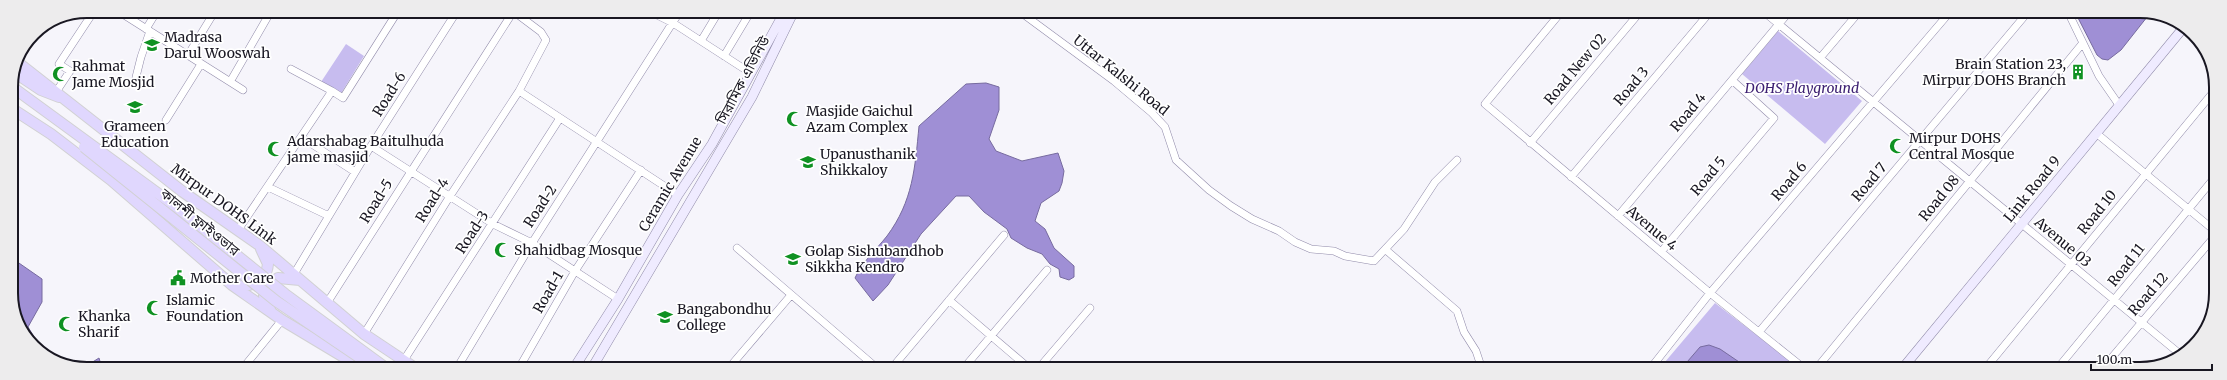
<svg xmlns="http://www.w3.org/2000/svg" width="2227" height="380" font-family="Merriweather,'Noto Sans Bengali',serif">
<rect width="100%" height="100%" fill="#f6f5fb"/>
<!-- green -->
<path fill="#c7bcef" d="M1778,31L1862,101L1825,144L1742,74Z
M346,44L364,56L340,95L321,82Z
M1715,303L1801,369H1659Z"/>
<!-- water -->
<path fill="#9f8fd5" stroke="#776b9f" d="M2075,12H2151L2121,50L2108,60L2102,59L2097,55Z
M986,83L999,87V110L989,139L996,151L1022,161L1058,153L1064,171L1062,183L1059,191L1041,203L1035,221L1045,229L1054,248L1074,266V277L1069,280L1060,277L1059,269L1050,264L1042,254L1027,248L1011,238L1007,229L984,212L969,196H956L921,234L888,285L873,301L855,278C862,262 876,250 887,236C913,201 915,168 919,126L966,84Z
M12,261H16L42,279V302L28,327L36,340L32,344L13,308Z
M1709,345L1720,349L1745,366L1765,363L1775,369H1681L1700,347Z
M99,358L102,368H83Z"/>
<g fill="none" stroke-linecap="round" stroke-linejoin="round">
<!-- minor casing -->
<g stroke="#918baa" stroke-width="8">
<path id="minor" d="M118,11L243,90
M649,11L673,23L749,72
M1019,11L1114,81L1152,113L1165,127L1176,160L1209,190L1231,206L1252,219L1279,231L1295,242L1311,249L1334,251L1345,256L1374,261L1404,229L1435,182L1457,160
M1562,11L1485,104L1710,293L1805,369
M1764,12L2180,354
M2068,12L2099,76L2119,105
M146,29L157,11
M701,41L719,11
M188,55L215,11
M724,56L751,11
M1820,58L1859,12
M291,69L332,91
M136,77L141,57L150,31
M230,82L271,11
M519,91L678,195
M56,92L70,71L59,64L94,11
M166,120L201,64
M2096,133L2215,231
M301,137L355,172
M1530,143L1640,12
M371,146L493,224L532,243L618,299
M1571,177L1710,12
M268,187L329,216
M1618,216L1789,12
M238,230L332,91L343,98L398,11
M737,248L878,369
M1386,250L1457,311L1464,332L1476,351L1482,369
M1661,252L1774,118L1732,80
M294,274L371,146L457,11
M949,300L1030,369
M327,303L513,12
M1759,332L2028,12
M364,334L450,196L519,91L546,40L541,32L513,11
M404,360L560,118
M243,368L282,320
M457,368L532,243L680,11
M519,368L575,271L641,170
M728,369L791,295
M891,369L1004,235
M963,369L1047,270
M1038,369L1090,308
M1650,369L1710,293L1950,12
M1816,369L2082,44
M1985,369L2215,90
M2057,369L2215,177
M2102,369L2215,236"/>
</g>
<!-- secondary casing -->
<g stroke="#918baa" stroke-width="10">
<path id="secondary" d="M574,368L618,299L678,195L712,144L785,11
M592,368L752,97L791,17L796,11
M1902,369L2184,27"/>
</g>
<!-- primary casing -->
<g stroke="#d1d1d3" stroke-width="12">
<path id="primary" d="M16,61L183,192L259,245L364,334L415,368
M14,72L41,90L59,97
M11,108L51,134L111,180L232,285L282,320L362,368
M233,285C250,287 266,284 268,264L261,249
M271,312L264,296L267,288L278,278L300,280"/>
</g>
<!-- minor -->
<use href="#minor" stroke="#fff" stroke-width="7"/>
<!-- secondary -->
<use href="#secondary" stroke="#efebff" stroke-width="9"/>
<!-- primary -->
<use href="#primary" stroke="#e0d7fe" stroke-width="10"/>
<!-- primary-bridge casing -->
<g stroke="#d1d1d3" stroke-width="12" stroke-linecap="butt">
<path id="primary-bridge" d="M11,86L178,208L285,294L386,368
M84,147L276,301L375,368"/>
</g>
<!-- primary-bridge -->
<use href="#primary-bridge" stroke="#e0d7fe" stroke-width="10"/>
</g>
<!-- icons -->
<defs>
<g id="school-bare" transform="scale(1.2)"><path d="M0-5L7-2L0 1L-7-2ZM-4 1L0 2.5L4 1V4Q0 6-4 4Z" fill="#0f9122" stroke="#fff" stroke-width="2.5" paint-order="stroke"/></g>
<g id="building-bare" transform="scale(1.2)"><path d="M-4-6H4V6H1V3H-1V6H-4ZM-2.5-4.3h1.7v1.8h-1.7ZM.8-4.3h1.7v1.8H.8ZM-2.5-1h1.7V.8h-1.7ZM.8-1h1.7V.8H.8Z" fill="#0f9122" stroke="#fff" stroke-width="2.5" paint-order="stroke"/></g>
<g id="mosque-bare" transform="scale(1.2)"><path d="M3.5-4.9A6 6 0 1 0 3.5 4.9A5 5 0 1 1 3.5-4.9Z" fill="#0f9122" stroke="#fff" stroke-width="2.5" paint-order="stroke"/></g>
<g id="civic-bare" transform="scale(1.2)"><path d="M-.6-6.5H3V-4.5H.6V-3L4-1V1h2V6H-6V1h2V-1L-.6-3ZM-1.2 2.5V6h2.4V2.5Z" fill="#0f9122" stroke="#fff" stroke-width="2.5" paint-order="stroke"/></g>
<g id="university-bare" transform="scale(1.2)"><path d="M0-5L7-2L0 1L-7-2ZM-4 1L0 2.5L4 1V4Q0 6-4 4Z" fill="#0f9122" stroke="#fff" stroke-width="2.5" paint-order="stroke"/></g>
</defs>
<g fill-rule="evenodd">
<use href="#school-bare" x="152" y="45"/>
<use href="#building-bare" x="2078" y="72"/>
<use href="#mosque-bare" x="60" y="74"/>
<use href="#school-bare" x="135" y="107"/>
<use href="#mosque-bare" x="794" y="119"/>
<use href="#mosque-bare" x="1897" y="146"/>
<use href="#mosque-bare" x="275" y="149"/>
<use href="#school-bare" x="808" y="162"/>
<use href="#mosque-bare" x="502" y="250"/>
<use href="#school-bare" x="793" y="259"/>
<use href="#civic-bare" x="178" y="278"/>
<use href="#mosque-bare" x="154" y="308"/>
<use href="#university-bare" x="665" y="317"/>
<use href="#mosque-bare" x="66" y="324"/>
</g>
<g text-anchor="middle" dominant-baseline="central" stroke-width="3.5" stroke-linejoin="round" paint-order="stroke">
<!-- poi labels -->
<g font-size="14" fill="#191722" stroke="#fff" text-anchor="start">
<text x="164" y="37">Madrasa<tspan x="164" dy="16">Darul Wooswah</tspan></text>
<text x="2066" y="64" text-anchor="end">Brain Station 23,<tspan x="2066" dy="16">Mirpur DOHS Branch</tspan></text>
<text x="72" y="66">Rahmat<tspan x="72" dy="16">Jame Mosjid</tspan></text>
<text x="806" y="111">Masjide Gaichul<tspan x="806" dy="16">Azam Complex</tspan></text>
<text x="135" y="126" text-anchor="middle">Grameen<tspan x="135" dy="16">Education</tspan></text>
<text x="1909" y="138">Mirpur DOHS<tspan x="1909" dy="16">Central Mosque</tspan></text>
<text x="287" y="141">Adarshabag Baitulhuda<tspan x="287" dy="16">jame masjid</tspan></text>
<text x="820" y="154">Upanusthanik<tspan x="820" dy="16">Shikkaloy</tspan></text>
<text x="514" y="250">Shahidbag Mosque</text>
<text x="805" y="251">Golap Sishubandhob<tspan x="805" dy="16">Sikkha Kendro</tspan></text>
<text x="190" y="278">Mother Care</text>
<text x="166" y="300">Islamic<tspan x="166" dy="16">Foundation</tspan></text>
<text x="677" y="309">Bangabondhu<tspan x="677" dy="16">College</tspan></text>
<text x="78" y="316">Khanka<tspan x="78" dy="16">Sharif</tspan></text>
</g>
<!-- street labels -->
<g font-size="14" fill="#191722" stroke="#fff">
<text transform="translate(1575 69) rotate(-50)">Road New 02</text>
<text transform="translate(1121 75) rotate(39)">Uttar Kalshi Road</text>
<text transform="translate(743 80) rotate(-62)">সিরামিক এভিনিউ</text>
<text transform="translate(1631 86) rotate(-50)">Road 3</text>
<text transform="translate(389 94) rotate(-58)">Road-6</text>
<text transform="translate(1688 112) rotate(-50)">Road 4</text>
<text transform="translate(1708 176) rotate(-50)">Road 5</text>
<text transform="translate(1789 181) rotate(-50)">Road 6</text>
<text transform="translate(1869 182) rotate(-50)">Road 7</text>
<text transform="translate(670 184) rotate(-59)">Ceramic Avenue</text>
<text transform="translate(2032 189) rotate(-51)">Link Road 9</text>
<text transform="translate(1939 198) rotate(-51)">Road 08</text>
<text transform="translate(432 200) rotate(-58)">Road-4</text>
<text transform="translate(376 201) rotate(-58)">Road-5</text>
<text transform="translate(224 204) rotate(36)">Mirpur DOHS Link</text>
<text transform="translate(540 206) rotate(-57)">Road-2</text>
<text transform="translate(2097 212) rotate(-51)">Road 10</text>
<text transform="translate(200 222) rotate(39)">কালশী ফ্লাইওভার</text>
<text transform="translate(1652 228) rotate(40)">Avenue 4</text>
<text transform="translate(472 232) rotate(-57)">Road-3</text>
<text transform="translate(2063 242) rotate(40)">Avenue 03</text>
<text transform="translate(2126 265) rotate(-52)">Road 11</text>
<text transform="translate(548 292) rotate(-60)">Road-1</text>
<text transform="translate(2148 294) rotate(-49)">Road 12</text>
</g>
<!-- park labels -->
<g font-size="14" font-style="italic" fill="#3d2072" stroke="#fff">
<text x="1802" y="88">DOHS Playground</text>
</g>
</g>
<!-- crop -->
<path d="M0 0H2227V380H0ZM87 18H2140A69 69 0 0 1 2209 87V293A69 69 0 0 1 2140 362H87A69 69 0 0 1 18 293V87A69 69 0 0 1 87 18Z" fill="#edeced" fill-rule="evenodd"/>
<path fill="none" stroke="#191722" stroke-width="2" d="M87 18H2140A69 69 0 0 1 2209 87V293A69 69 0 0 1 2140 362H87A69 69 0 0 1 18 293V87A69 69 0 0 1 87 18Z"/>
<!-- scale -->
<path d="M2091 364v6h121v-6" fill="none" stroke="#191722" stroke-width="2"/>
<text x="2097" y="364" font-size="12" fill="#191722" stroke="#ffffff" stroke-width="3" paint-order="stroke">100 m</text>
</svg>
